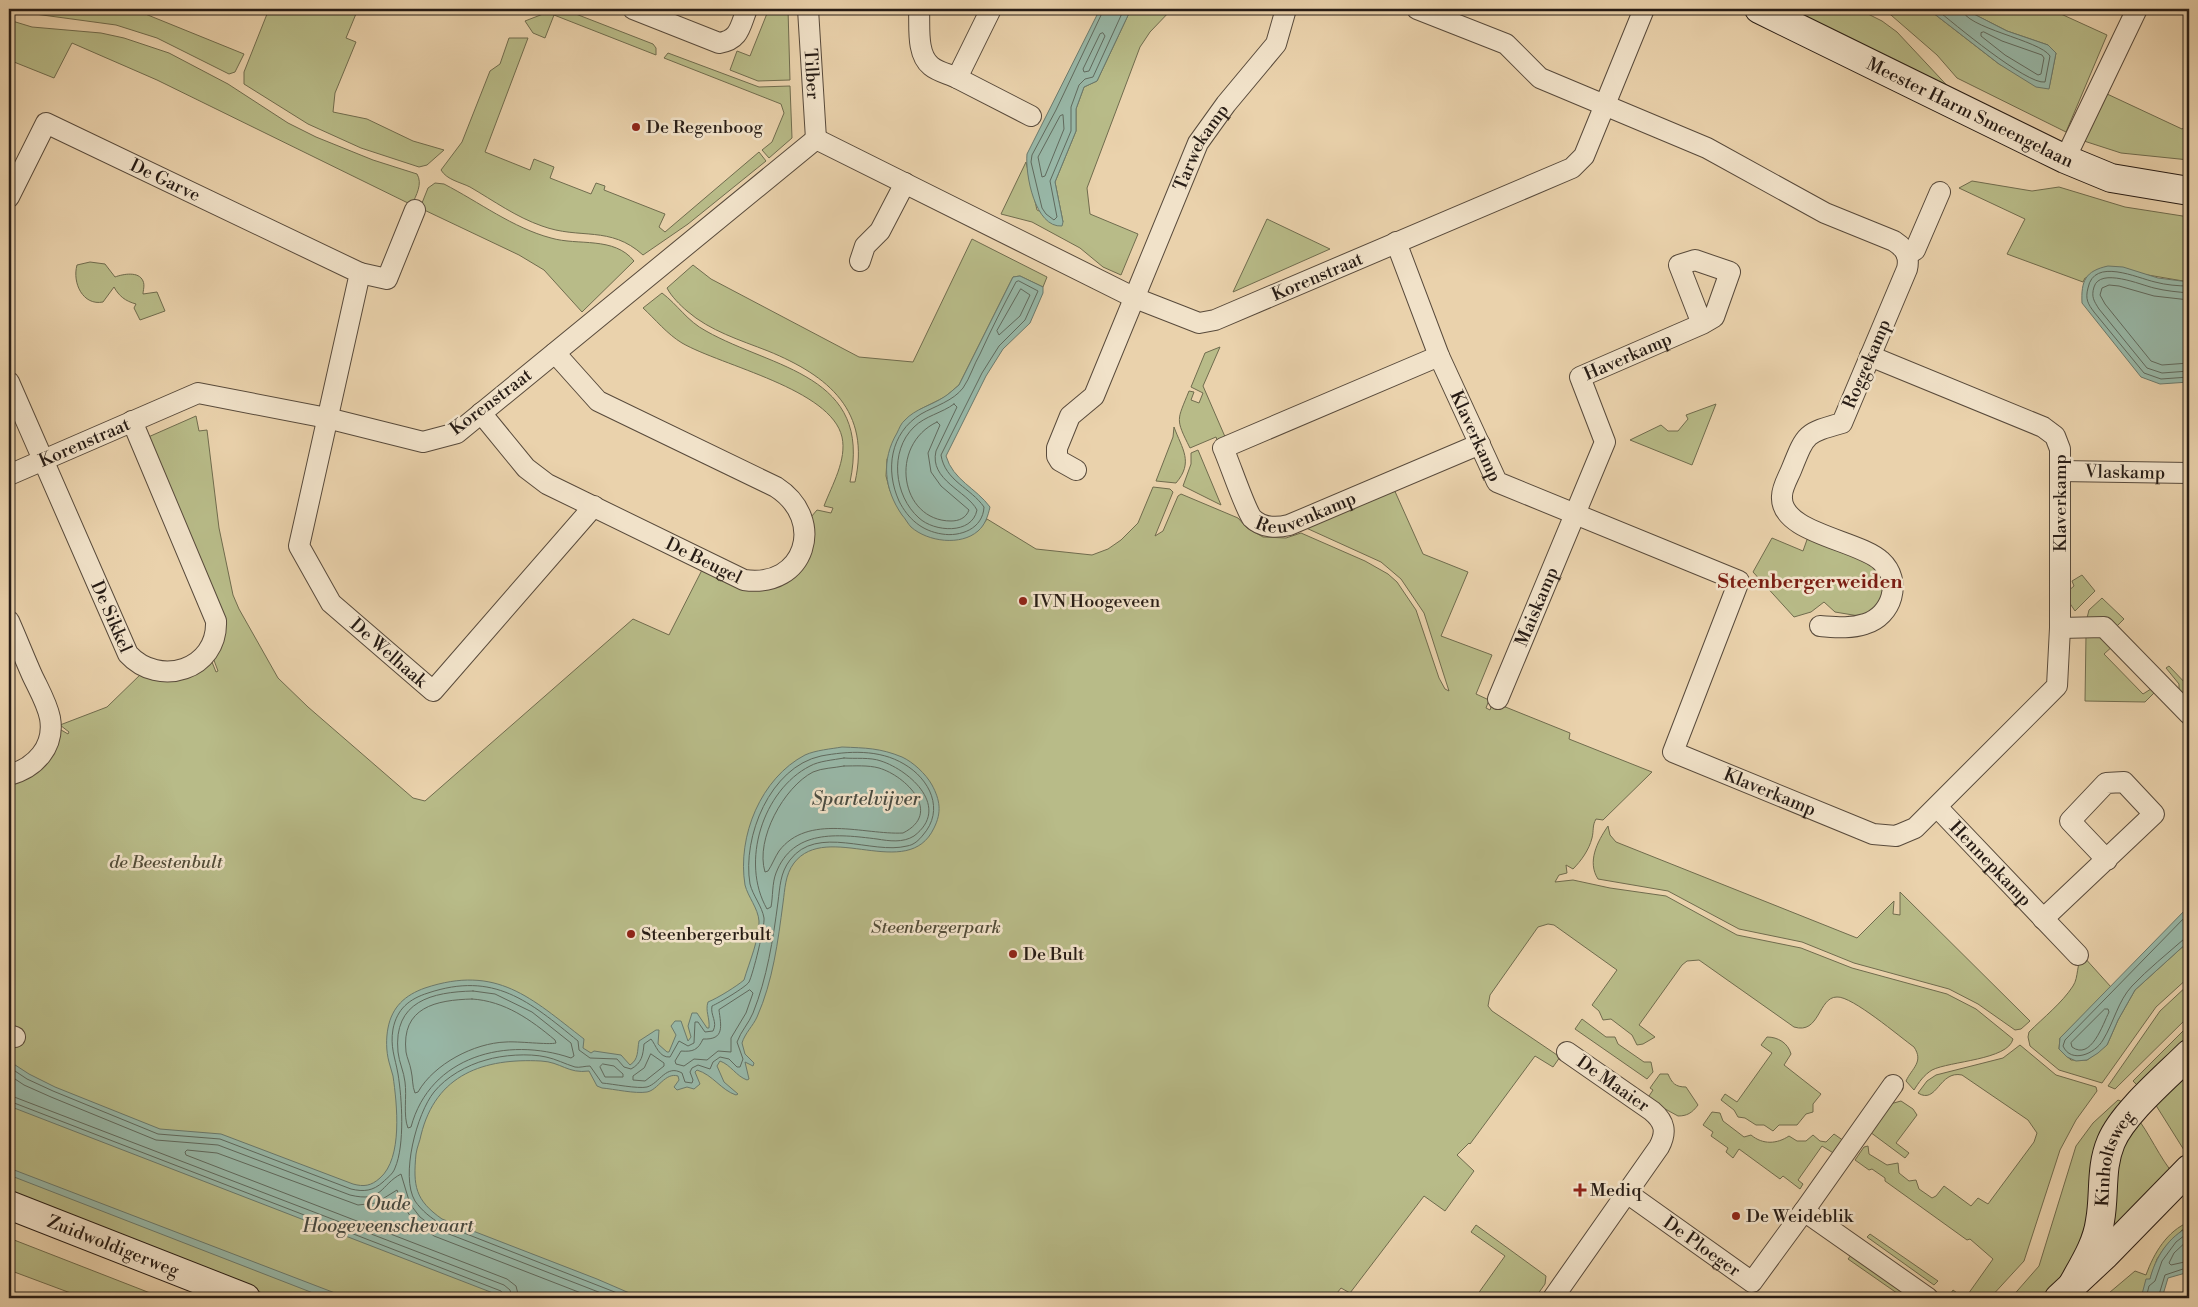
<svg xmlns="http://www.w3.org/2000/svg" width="2198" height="1307" font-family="'Libre Bodoni',serif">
<rect width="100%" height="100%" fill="#ead2ac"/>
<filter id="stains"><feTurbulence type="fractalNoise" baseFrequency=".004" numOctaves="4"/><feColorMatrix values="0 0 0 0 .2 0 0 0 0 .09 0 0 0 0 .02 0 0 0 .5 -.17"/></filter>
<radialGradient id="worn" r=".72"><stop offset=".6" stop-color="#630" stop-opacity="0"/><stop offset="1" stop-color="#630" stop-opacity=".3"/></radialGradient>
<!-- green -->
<path fill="#b8bb88" stroke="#706c4e" d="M19,9H133L244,54L235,72L229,74L157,38L116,25L35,14Z
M269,9H358L346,38L356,42L335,93L333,112L367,119L413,141L444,150L427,165L419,167L361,148L308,124L244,84V72Z
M556,9H563L653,44L656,48V55L554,15L545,38L533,33L525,21Z
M763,9H788L790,80L758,81L730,70L737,51L750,56L768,11Z
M1131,9H1172L1150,32L1140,47L1087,188L1090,214L1138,234L1121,275L1103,267L1080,248L1032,222L1001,214L1026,162L1037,210L1063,222L1055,182L1076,131V109L1084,87L1097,81Z
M1785,9H1858L1882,21L1897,32L1955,94Z
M1884,9H1928L1999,64L2049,88L2056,53L2048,45L2007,31L1964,9H2050L2107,35L2066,132L1957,78L1937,55Z
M9,20L32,27L101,33L124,38L169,53L228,84L288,123L316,137L373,160L417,174C423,184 416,195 412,205L157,80L72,43L54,78L9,60Z
M509,38H528L485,152L530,170L534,159L554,167L550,178L591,194L596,183L605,186L604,190L665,214L659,227L665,232L759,152L766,161L688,224L643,255C610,225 580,240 542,226C516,217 494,201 470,187C460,182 447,180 441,170L462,142L490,71L500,64Z
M668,53L759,87L790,86L792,138L769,158L762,150L772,142L784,113L781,104L664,58Z
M2105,93L2182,129L2189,124V160L2121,153L2084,141Z
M1972,181L2032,191L2059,187L2125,207L2189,217V282L2142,274L2085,278L2083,282L2007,254L2025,219L1959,188Z
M435,183L444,184C479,202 513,228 551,238C578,246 614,236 634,261L582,312L544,270L519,255L420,208L428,188Z
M1267,219L1330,249L1233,292Z
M972,239L1047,277L1043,287L1020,276L1013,277L959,385L945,397L919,410L887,459L886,476L890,491L978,531L987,519L1036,549L1092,555L1108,549L1121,540L1138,523L1153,487L1170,489L1173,492L1155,536L1163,531L1178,496L1181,494L1238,518L1247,528L1263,537L1286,538L1301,533L1365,561L1388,574L1397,582L1416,610L1439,678L1445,689L1449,691L1424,613L1401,579L1381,562L1304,527L1393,487L1423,554L1468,572L1441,636L1492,655L1476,694L1489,700L1486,708L1490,710L1493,702L1570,733L1569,739L1652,772L1603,820L1596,819C1592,826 1594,830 1592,838C1589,850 1581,861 1573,869L1566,865L1567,873L1559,875L1555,882L1573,880L1610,888L1666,896L1737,935L1801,948L1852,968L1947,994L1976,1009L2013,1039C2008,1060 1950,1061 1932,1070C1924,1075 1919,1082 1914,1090L1906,1081C1912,1068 1924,1062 1914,1047C1900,1037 1852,996 1837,997C1818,997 1820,1035 1794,1027L1699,960L1687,961L1682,965L1639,1025L1655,1037L1643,1044L1637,1045L1632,1035L1611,1019L1603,1020L1599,1011L1592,1005L1617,970L1554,925L1548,924L1538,927L1490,995L1488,1006L1492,1011L1560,1057L1553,1067L1535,1056L1470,1144L1469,1143L1457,1155L1474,1171L1445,1211L1424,1196L1350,1293L1341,1288L1333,1298H275L9,1194V780L56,727L68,734L69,732L60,725L107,707L142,673L210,657L216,672L218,671L212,655L217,647L146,438L196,416L199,431L207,430L219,528L233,595L239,609L278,678L308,707L413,798L425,801L633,619L669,635L703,568L747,590L749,587L775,585L811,517L817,510L831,513L833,508L824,506C832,485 847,460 842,437C831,389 722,366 682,343C667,334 655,319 643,308L662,293C678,305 687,321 706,331C773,369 873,374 850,482H855C871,411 829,376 768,351C740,340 710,331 687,311C680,305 671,296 667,288L693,265L711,279L859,357L913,362Z
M90,262L105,264L115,277C123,274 139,271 143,281C145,285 143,291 143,294L157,292L165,311L140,320L134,308L136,304C125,301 119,296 114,287L103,302C83,306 72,283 77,265Z
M1220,347L1203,386L1226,439L1218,443L1216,437L1190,448C1175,418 1177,421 1189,391L1194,392L1191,400L1199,403L1203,393L1191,387L1205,353Z
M1716,404L1692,465L1630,440L1661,425L1668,431H1678L1688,419L1686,415Z
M1174,427C1182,449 1194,462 1176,483L1156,481L1173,437Z
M1198,450L1221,505L1183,486L1191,464V453Z
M1809,534L1878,565L1887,583L1881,600L1865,617L1835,612L1824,602L1811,612L1794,617L1753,572L1772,538L1803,551Z
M2082,575L2095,591L2075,611L2069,602L2067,592L2074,586L2072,581Z
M2102,598L2124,619L2117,626L2087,618L2089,610Z
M2098,634L2114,645L2104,654L2143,694L2154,687L2158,689L2145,702L2085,701L2086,635Z
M2169,666L2189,687V696L2183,695L2179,690V684L2166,668Z
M1608,826L1610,835L1616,842L1857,938L1894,901L1893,914L1900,915V892L2030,1021L2021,1029L2015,1030L1978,1004L1949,989L1854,963L1802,942L1739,929L1668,891L1598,879C1587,862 1597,842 1608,826Z
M2189,941V977L2156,1007L2102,1083L2059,1070L2030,1046L2028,1037L2029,1032C2044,1017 2062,1003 2073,986C2079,977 2076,963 2083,956L2111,987L2060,1038L2059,1049L2071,1060H2087L2107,1045L2118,1020L2135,990Z
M2189,984V1016L2115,1089L2108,1086L2160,1011Z
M1582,1019L1606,1037H1615L1618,1044L1644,1062H1651L1653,1072L1647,1079L1575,1029Z
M2189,1025V1045L2143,1091L2133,1081Z
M1767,1037C1778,1037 1788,1043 1791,1054L1784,1065L1821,1094L1813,1104V1112L1806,1114L1797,1125H1779L1773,1131L1764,1125H1756L1745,1118L1738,1117L1734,1110L1721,1100L1725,1094L1737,1102L1772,1053L1761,1045Z
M2020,1045L2056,1075L2096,1087L2097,1091L2076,1120L2060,1150L2024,1261L1990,1298H1952L1949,1296L1953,1290L1964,1298L1966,1297L1993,1259L1970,1239L1967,1240L1885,1181V1178L1872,1169L1869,1170L1855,1160L1864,1147L1868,1146L1869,1154L1887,1165L1898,1163L1899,1173L1909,1181L1916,1180L1919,1189L1932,1198L1936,1196L1944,1186L1971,1206L1978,1198L1988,1204L2034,1142L2037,1133L2028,1120L1962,1075C1939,1070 1937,1105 1918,1093L1927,1081L1936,1075L2003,1058Z
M2189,1062V1158L2152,1099Z
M1660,1074H1668C1672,1083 1675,1087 1686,1087L1698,1105C1692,1113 1687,1116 1678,1116L1647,1099L1653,1090L1650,1088Z
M2118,1100L2130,1105L2096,1184L2076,1263L2041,1298H2011L2039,1266L2076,1146L2093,1123Z
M1901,1101L1913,1109L1917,1115L1896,1143L1909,1153L1905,1158L1870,1132L1890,1104Z
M1712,1112L1720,1113L1723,1121L1744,1137L1751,1135C1763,1145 1777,1144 1789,1136L1797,1141H1806L1813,1135L1820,1141L1826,1142L1834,1134L1844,1141L1835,1154L1822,1146L1798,1180L1803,1184L1800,1189L1783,1176L1780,1179L1739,1149L1733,1158L1726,1152L1728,1148L1711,1136L1713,1132L1703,1125Z
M2135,1115C2150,1134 2159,1157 2175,1176L2103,1248L2107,1183Z
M2189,1222V1227L2182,1230L2165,1247L2157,1259L2150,1279L2141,1298H2103L2135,1271L2146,1275C2154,1253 2167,1231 2189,1222Z
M1476,1225L1546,1276L1545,1284L1535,1298H1475L1505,1256L1471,1232Z
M1870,1234L1938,1281L1934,1285L1867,1237Z
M9,1238L163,1298H84L9,1270Z
M1852,1254L1913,1298H1904L1848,1259Z"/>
<!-- water -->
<path fill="#98b8a8" stroke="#6b7a6d" d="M1100,9H1131L1097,81L1084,87L1076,109V131L1055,182L1063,222L1062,226C1035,228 1025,174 1027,154Z
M1928,9H1964L2007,31L2048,45L2056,53L2049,89L2036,87L1999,64Z
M2108,266L2123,267L2158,278L2189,282V382L2160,384L2141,377L2082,303C2081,281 2085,271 2108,266Z
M1020,276L1043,287V293L1030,323L1003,349L986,376L946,456C953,480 976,488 990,507C988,516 985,525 978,531C961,546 928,542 911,527C908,524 905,518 902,515C884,489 881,460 897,433C899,429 901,423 905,420C915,409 932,405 944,397C949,394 954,389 959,385L1013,277Z
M842,747C866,748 880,748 902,757C913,762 926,774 932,785C940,800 942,812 934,828C908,883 827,820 794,863C785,875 785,889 783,903C778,941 773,981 757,1017C753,1026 745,1033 742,1043L745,1054L754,1063L753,1066L745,1062L749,1079L747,1080C736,1076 731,1065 720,1061L717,1066L724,1082L738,1094L736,1095C721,1090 713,1075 697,1070L695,1072L700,1084L694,1089L687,1087L677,1090L674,1087L679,1080L678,1076C665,1072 658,1090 647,1092C635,1094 614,1089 602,1088L597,1086L589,1071C568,1074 561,1062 541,1061C484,1058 436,1074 421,1135C420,1141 417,1147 416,1154C413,1186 415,1200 442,1219L597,1279L641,1298H506L9,1106V1061L29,1074L55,1087L160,1129L221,1134L353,1184C364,1187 371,1186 380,1178C403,1158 397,1104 393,1076C392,1071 390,1067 389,1062C386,1051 386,1038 388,1028C392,1007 405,995 425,988C497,964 531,998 584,1039L583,1048L591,1053L594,1051L621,1055L630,1065C639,1059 637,1051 639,1041L656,1030H659L658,1044L667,1052H669L676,1035L671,1026L675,1021H681L688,1041L691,1037L688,1026L692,1013H697L707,1028H709C710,1018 705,1011 708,1002C718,998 737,986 744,980C749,963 760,937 759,921C758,908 748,897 745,885C737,836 761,778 805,755C816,750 831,749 842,747Z
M2189,906V941L2135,990L2118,1020L2107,1045L2098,1053L2087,1060L2076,1061L2067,1057L2059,1049L2060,1038Z
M9,1168L348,1298H326L9,1175Z
M2189,1227V1272L2168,1278L2162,1298H2141L2146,1279H2150C2155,1258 2169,1236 2189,1227Z"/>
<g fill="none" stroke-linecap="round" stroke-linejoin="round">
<!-- shore -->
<path stroke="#606a5e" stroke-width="1" d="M1104,9L1056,110L1032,155L1031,162L1042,208L1046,214L1054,220L1057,217L1050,181L1071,131V107L1079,85L1085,79L1093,77L1124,9
M1936,9C1953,23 2027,85 2045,82L2050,56C2040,40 1964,28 1962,9
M1984,32L2002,41L2042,55L2044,58L2041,74L2038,75L2005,55L1981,36V33Z
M1103,33L1105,36L1089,71L1084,72L1083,69L1100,34Z
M1063,115L1064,129L1045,176L1042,177L1038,157L1060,116Z
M1019,281L1038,291L1025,320L999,346L982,373L941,455C945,481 971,488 984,507C983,529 960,537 942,534C922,531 908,519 899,501C885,470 890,433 921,414C935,406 953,401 963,388C970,378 974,364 980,354C991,330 1003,306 1016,282Z
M2189,286C2178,286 2166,285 2155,282C2137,278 2094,257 2088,288C2085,299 2088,304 2094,312L2144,373L2161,379L2189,377
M1021,289L1030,295L1020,316L999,335L997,331Z
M2189,293C2178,292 2166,291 2154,288C2141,285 2100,267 2094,287C2091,297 2094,301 2099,309L2147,368L2162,373L2189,371
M2189,300L2154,296L2119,286L2109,285L2102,288L2100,295L2105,304L2151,361L2162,365L2189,363
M954,404L957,407L936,451C929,480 967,491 977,510C972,535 934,532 919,518C894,496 889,451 914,427C925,416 942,413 954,404Z
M937,422L940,425L928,453L931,472L941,486L969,510C966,518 959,521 951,521C900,521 888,445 937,422Z
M844,758C855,759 870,757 881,761C911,771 951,808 914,836C903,843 889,841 877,839C837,834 793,829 776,873C772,883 773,897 771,907L767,909C740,862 763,790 810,766C819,761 833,760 844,758Z
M844,766C855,766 868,765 879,768C906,776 943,813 903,833C864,835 808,813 779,851C775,857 772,865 768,871L765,872C755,839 784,787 813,772C822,768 834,768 844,766Z
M2189,913L2065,1040L2063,1046C2071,1064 2095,1054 2103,1040C2114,1022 2118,1001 2132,986C2148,969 2167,954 2184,939L2189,938
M750,990L753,993L746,1013L731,1038V1052L718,1051L707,1060L694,1059L684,1066L676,1064L675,1061L681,1051C693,1052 698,1050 703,1039C725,1040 721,1026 719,1010Z
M473,991L495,994L532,1012L571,1043L574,1056L571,1058C507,1036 430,1056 411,1127L408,1128C403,1116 407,1096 405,1082C404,1072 399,1062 398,1052C393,1001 432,992 473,991Z
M472,999C505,1001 531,1020 555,1040L556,1043C549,1045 517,1041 506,1042C474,1043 434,1064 418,1092L415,1093C412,1086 413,1078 411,1070C410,1064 407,1058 406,1052C401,1007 436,1000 472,999Z
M2105,1009H2108L2109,1012C2103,1024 2091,1061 2072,1047L2071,1043Z
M651,1054L664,1063V1066L645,1081L633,1080V1076L644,1068Z
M603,1064L614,1066L623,1074V1077H605L600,1067Z
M9,1067L27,1079L53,1091L158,1134L220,1139L351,1189C364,1192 373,1191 383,1182C387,1178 393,1174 395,1168C405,1145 402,1098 398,1074C395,1057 390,1047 393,1029C397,1009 409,999 428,993C494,971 529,1001 578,1041L579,1050L590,1058L617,1059L624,1067L631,1069C642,1063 643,1055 644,1044L651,1039C656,1045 659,1058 670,1057L679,1041L688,1046L694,1043L695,1022H698L705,1032L713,1031C718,1022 710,1015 712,1006C719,1003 746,987 749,982C753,974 765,926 764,918C762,906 753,896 750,884C742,837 770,767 821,756C848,751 879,749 904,764C930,779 945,810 923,835C919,840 914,845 907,846C872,855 817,824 790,860C780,873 780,887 778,902C773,940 767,978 753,1013C749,1023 741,1031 737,1042L743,1059L740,1067H737L729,1059L720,1057L713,1062L710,1069L698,1065L692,1068L690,1072L693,1080L692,1083L685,1082L682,1073C666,1064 660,1083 647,1087C638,1089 613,1084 602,1083L590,1066C585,1066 579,1068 575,1067C565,1064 556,1059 546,1057C529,1053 502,1055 486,1060C467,1065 446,1077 434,1092C417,1113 400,1176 415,1201C422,1211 431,1218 441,1224L630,1298
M9,1075L24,1085L51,1097L156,1140L218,1145L350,1195C383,1203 380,1185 401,1174L410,1204L420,1217L436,1229L614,1298
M9,1095L504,1285L510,1290L512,1298
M9,1101L501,1291L505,1298
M2189,1239L2174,1253L2169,1263L2171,1265L2189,1261
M519,1298L516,1286L507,1279L186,1155L185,1152L187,1150L217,1153L358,1205L376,1203L397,1190L403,1206L414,1221L434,1236L594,1298
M2146,1298L2149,1286L2155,1281L2162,1261L2176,1242L2189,1232
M2158,1298L2165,1275L2189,1267"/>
<!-- street casing -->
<g stroke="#584a3b" stroke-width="22">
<g id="street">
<path d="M633,9L719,43C740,40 740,26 747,9"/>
<path id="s1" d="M808,9L816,139"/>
<path d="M919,9C920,26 916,54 931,66C938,72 949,74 957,78L991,9"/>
<path d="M1417,9L1506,44L1540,78L1707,148L1825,213L1894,241C1905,248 1910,256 1907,269L1842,423C1806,433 1806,433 1792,468C1789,476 1782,487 1782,496C1779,533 1859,540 1881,561C1903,581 1892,616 1865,624C1850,629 1835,627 1820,626"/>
<path d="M957,78L1031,116"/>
<path d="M2065,159L2137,9"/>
<path id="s2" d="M9,197L46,123L360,273L299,546L331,603L433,691L594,506"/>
<path id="s3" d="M1396,242L1439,356L1497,482L1739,581L1673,752L1873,834L1896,836L1915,828L2057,686L2060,628V449L2055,436L2043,427L1870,356"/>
<path d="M1907,255L1915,250L1940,192"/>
<path d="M860,261L865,246L880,231L905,183"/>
<path d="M360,273L387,279L415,210"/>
<path id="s4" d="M1439,356L1223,448C1229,461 1245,509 1252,518C1262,528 1277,528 1289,525L1480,444"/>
<path id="s5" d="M9,382L128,654C159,688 218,670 216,621L132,421"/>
<path id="s6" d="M481,413L526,468L547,484L744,580C805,589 827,520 776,487L598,401L555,353"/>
<path id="s7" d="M1076,470L1060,461L1057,456V448L1070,416L1094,396L1198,143L1226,104L1276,44L1286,9"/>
<path id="s8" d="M2060,471L2189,473"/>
<path id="s9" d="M9,475L198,393L327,418L423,442L457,433L816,139L1135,298L1199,323L1215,320L1572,168L1584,156L1644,9"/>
<path d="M9,621C17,639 24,657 32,675C38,688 47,703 50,718C55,747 35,768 9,775"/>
<path d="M2060,628L2104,627L2189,714"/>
<path id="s10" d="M1498,699L1605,442L1580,377L1702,324L1714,317L1730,272L1695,260L1679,265L1702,324"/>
<path id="s11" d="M1937,807L2078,955"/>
<path d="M2043,919L2154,814L2124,782L2106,783L2070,821L2107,860"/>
<path d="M9,1035L15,1037"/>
<path id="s12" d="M1627,1193L1752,1282L1804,1211L1928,1298"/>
<path d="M1804,1211L1893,1085"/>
<path d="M1553,1298L1659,1147C1667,1132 1665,1122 1652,1111L1567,1052"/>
</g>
</g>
<!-- secondary casing -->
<g stroke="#271c15" stroke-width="30">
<g id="secondary">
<path id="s13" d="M1759,9L2065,159L2111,178L2189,191"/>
<path id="s14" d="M9,1205L246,1298"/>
<path id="s15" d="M2073,1284C2084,1264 2097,1244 2100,1221C2105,1194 2100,1168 2111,1142C2123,1113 2166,1077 2189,1054"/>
<path d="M2059,1298L2105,1255L2189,1169"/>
</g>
</g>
<!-- street -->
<use href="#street" stroke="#f1e2c9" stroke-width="20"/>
<!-- secondary -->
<use href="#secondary" stroke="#f1e2c9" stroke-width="28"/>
</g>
<!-- markers -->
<g fill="#8f2418" stroke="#f1e2c9" stroke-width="2">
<circle cx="636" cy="127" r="5"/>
<circle cx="1023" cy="601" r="5"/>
<circle cx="631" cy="934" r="5"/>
<circle cx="1013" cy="954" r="5"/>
<path d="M1577.5 1182.5h5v5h5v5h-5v5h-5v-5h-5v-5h5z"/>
<circle cx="1736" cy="1216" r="5"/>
</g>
<g text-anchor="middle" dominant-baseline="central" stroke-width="5" stroke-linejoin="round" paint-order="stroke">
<!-- street labels -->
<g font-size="18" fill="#271c15" stroke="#f1e2c9">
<text stroke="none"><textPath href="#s1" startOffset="65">Tilber</textPath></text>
<text stroke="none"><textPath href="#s13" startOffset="235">Meester Harm Smeengelaan</textPath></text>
<text stroke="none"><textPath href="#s7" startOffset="369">Tarwekamp</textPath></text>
<text stroke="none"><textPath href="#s2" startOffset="215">De Garve</textPath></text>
<text stroke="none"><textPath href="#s9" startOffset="1488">Korenstraat</textPath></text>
<text stroke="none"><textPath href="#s10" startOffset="400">Haverkamp</textPath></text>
<text transform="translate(1867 364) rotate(-67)">Roggekamp</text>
<text transform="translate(491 402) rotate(-37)">Korenstraat</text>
<text stroke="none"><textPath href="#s3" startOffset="210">Klaverkamp</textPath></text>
<text stroke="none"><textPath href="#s9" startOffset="82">Korenstraat</textPath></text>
<text stroke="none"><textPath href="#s8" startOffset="65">Vlaskamp</textPath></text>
<text transform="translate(2060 503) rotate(-90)">Klaverkamp</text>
<text stroke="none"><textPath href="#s4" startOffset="369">Reuvenkamp</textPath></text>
<text stroke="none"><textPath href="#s6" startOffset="272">De Beugel</textPath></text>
<text stroke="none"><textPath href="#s10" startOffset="100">Maiskamp</textPath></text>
<text stroke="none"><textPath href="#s5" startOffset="256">De Sikkel</textPath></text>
<text stroke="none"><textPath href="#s2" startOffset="852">De Welhaak</textPath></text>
<text stroke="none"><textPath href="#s3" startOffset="810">Klaverkamp</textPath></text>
<text stroke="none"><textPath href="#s11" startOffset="78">Hennepkamp</textPath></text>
<text transform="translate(1613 1084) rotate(35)">De Maaier</text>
<text stroke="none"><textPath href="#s15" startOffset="134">Kinholtsweg</textPath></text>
<text stroke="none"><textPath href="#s14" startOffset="112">Zuidwoldigerweg</textPath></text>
<text stroke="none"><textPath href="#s12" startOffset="92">De Ploeger</textPath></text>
</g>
<!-- poi labels -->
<g font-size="18" fill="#271c15" stroke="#f1e2c9" text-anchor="start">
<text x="646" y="127">De Regenboog</text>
<text x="1033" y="601">IVN Hoogeveen</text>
<text x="641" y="934">Steenbergerbult</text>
<text x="1023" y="954">De Bult</text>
<text x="1590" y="1190">Mediq</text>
<text x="1746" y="1216">De Weideblik</text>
</g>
<!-- park labels -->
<g font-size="18" font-style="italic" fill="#524c38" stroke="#f1e2c9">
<text x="166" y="862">de Beestenbult</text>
<text x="936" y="927">Steenbergerpark</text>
</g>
<!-- water labels -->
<g font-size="19" font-style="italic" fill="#494b41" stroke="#f1e2c9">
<text x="866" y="799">Spartelvijver</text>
<text x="388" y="1204">Oude<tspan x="388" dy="22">Hoogeveenschevaart</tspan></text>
</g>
<!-- quarter labels -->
<g font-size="20" font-weight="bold" fill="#7a1f14" stroke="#f1e2c9">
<text x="1810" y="582">Steenbergerweiden</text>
</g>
</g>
<!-- margin -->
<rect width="2198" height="1307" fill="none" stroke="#ead2ac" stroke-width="30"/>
<rect x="10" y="10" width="2178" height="1287" fill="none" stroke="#271c15" stroke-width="2.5"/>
<rect x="15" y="15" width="2168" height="1277" fill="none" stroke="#271c15"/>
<rect width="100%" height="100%" filter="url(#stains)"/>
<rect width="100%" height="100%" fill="url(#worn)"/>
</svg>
